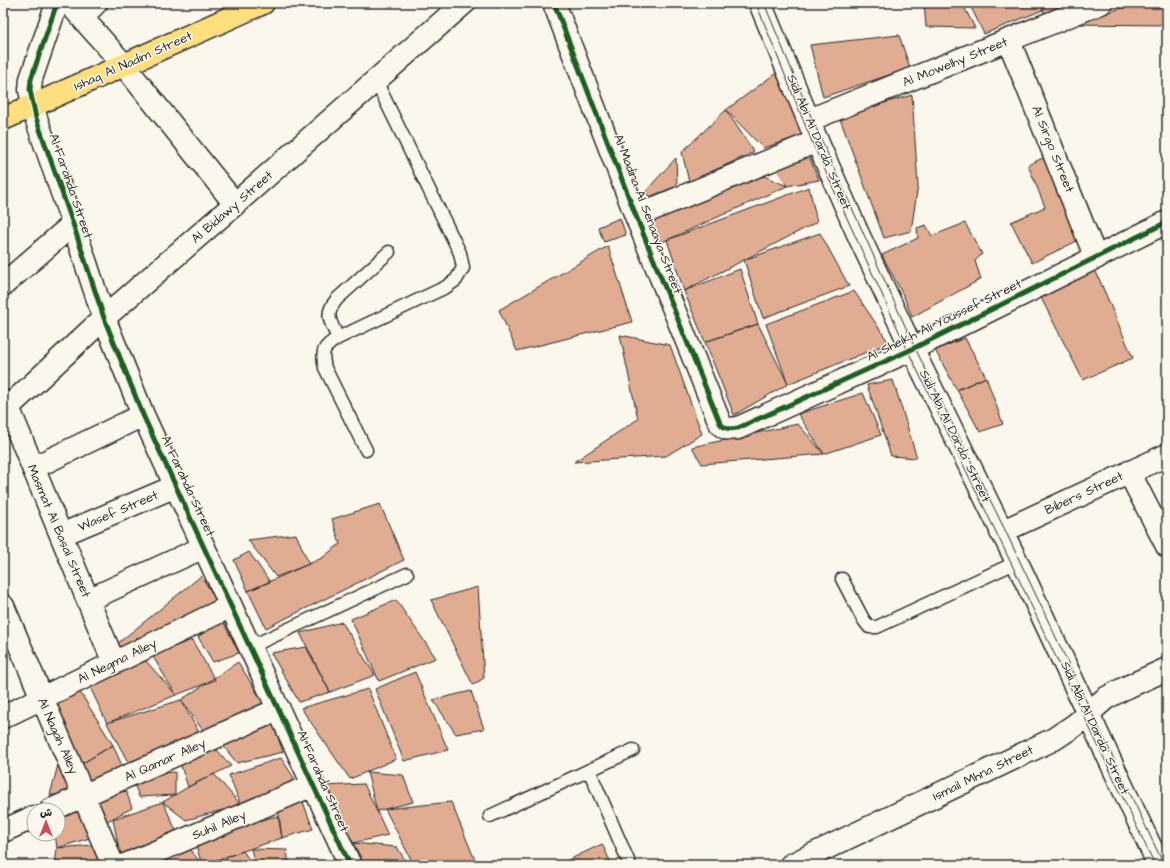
<svg xmlns="http://www.w3.org/2000/svg" width="1170" height="868" font-family="'Architects Daughter','Playpen Sans Arabic',sans-serif">
<rect width="100%" height="100%" fill="#fbf7ec"/>
<filter id="ink" filterUnits="userSpaceOnUse"><feTurbulence type="fractalNoise" baseFrequency=".025" numOctaves="2"/><feDisplacementMap in="SourceGraphic" scale="8" xChannelSelector="R" yChannelSelector="G"/><feConvolveMatrix kernelMatrix="1 2 1 2 8 2 1 2 1" color-interpolation-filters="sRGB"/></filter>
<g filter="url(#ink)">
<!-- building -->
<path fill="#e0ad93" stroke="#2b2b2b" d="M924,3H962L975,28L926,27Z
M969,3H1041L1045,9L984,34Z
M1040,3H1085L1049,24Z
M1139,3H1167V25L1069,24Z
M899,35L910,68L823,97L810,45Z
M776,73L803,135L763,148L726,110Z
M912,95L918,185L911,231L884,238L839,116Z
M726,110L754,152L689,182L682,152Z
M808,154L819,180L787,186L776,167Z
M1049,155L1081,239L1032,263L1011,222L1045,207L1028,165Z
M676,158L677,186L649,197L646,191Z
M764,176L787,186L660,243L643,213Z
M809,187L817,222L684,291L667,240Z
M620,218L626,235L604,242L598,227Z
M965,223L982,254L975,261L981,279L912,317L904,297L882,255L918,238L917,228L926,225L932,236Z
M820,233L849,286L763,318L744,260Z
M608,246L632,322L517,351L499,310Z
M1094,267L1133,358L1083,380L1039,294Z
M740,269L758,324L705,342L684,291Z
M854,291L889,343L788,384L766,324Z
M758,324L788,384L734,415L705,342Z
M620,335L670,345L702,434L666,456L574,462L638,419Z
M965,338L986,377L957,390L935,350Z
M986,377L1003,424L980,432L957,390Z
M893,380L917,458L891,456L867,385Z
M863,393L881,435L824,454L798,414Z
M798,424L824,454L702,464L692,447Z
M380,504L404,560L266,628L248,591L322,558L340,544L332,519Z
M296,534L309,564L276,577L248,540Z
M249,552L270,582L248,591L234,560Z
M201,576L218,602L123,651L117,644Z
M478,587L484,678L473,685L431,600Z
M396,600L436,658L379,681L351,619Z
M222,619L239,653L213,662L198,637Z
M342,622L375,675L330,692L300,633Z
M192,640L215,680L176,695L152,655Z
M306,647L330,692L299,702L271,653Z
M146,661L176,695L107,723L88,683Z
M238,662L266,707L210,740L181,700Z
M415,672L448,750L404,761L375,689Z
M368,689L396,759L350,779L301,708Z
M471,691L484,729L456,734L433,700Z
M80,692L113,745L78,766L55,702Z
M181,700L202,738L128,762L107,723Z
M273,723L283,752L237,763L216,737Z
M113,745L123,768L86,785L78,766Z
M217,750L231,766L188,787L177,754Z
M281,758L302,790L241,805L229,775Z
M59,761L84,795H50Z
M175,772V795L139,797L131,775Z
M367,772L403,775L413,802L377,811Z
M214,774L241,805L186,820L163,802L188,787Z
M364,784L388,835L353,843L323,786Z
M126,791L132,808L102,824L91,799Z
M163,802L177,833L122,865L113,819Z
M303,802L313,829L282,838L278,807Z
M451,802L477,865H414L385,809Z
M77,810L93,837L57,848L55,834H58V814Z
M278,816L282,838L202,865L193,836Z
M353,843L397,847L408,865H365Z
M602,844L612,865H558Z
M94,845L100,865H55L57,848Z
M190,849L202,865H149Z
M251,849L287,850L289,865H255Z
M243,851L253,865H215L214,861Z"/>
<g fill="none" stroke-linecap="round" stroke-linejoin="round">
<!-- lane casing -->
<g stroke="#2b2b2b" stroke-width="15">
<path id="lane" d="M338,338C330,321 324,314 337,299L389,252
M366,450L325,368C321,351 323,347 338,338L446,287L456,280L463,268L460,253L376,81
M842,579L863,619L869,627H877L1017,562
M250,647L407,574
M589,770L630,865
M490,816L633,750"/>
</g>
<!-- street casing -->
<g stroke="#2b2b2b" stroke-width="25">
<path id="street" d="M57,3L31,79L30,90L36,118L73,224L104,318L143,415L350,865
M69,3L123,64L235,204
M554,3L636,216L720,423C725,430 730,429 738,428L908,351L1167,222
M82,17L96,3
M1009,41L1096,258
M809,120L1101,3
M636,216L817,141
M3,285L73,224
M3,401L8,407L114,663
M3,412L104,318L235,204L464,3
M33,468L143,415
M1129,472L1167,546
M1001,532L1167,455
M61,535L176,486
M88,600L204,547
M3,606L113,865
M3,717L231,606
M51,810L279,709
M3,831L34,817
M125,865L313,785"/>
</g>
<!-- secondary casing -->
<g stroke="#2b2b2b" stroke-width="25">
<path id="secondary" d="M760,3L817,141L858,234L912,349L1017,562L1159,865
M791,865L1054,739L1075,725L1106,698L1125,688L1167,669"/>
</g>
<!-- primary casing -->
<g stroke="#2b2b2b" stroke-width="25">
<path id="primary" d="M3,119L263,3"/>
</g>
<!-- lane -->
<use href="#lane" stroke="#fbf7ec" stroke-width="12"/>
<!-- street -->
<use href="#street" stroke="#fbf7ec" stroke-width="22"/>
<!-- secondary -->
<use href="#secondary" stroke="#fbf7ec" stroke-width="22"/>
<!-- primary -->
<use href="#primary" stroke="#fedf80" stroke-width="22"/>
<!-- tram -->
<path stroke="#2b2b2b" stroke-width="1" d="M756,3L812,142L908,351L1012,565L1155,865
M764,3L812,119L915,348L1005,530L1164,865"/>
<!-- cycleway casing -->
<g stroke="#fbf7ec" stroke-width="8">
<path id="cycleway" d="M57,3L31,79L30,90L36,118L73,224L104,318L143,415L350,865
M554,3L636,216L720,423C725,430 730,429 738,428L908,351L1167,222"/>
</g>
<!-- cycleway -->
<use href="#cycleway" stroke="#1b5e20" stroke-width="5"/>
</g>
</g>
<g text-anchor="middle" dominant-baseline="central" stroke-width="3" stroke-linejoin="round" paint-order="stroke">
<!-- street labels -->
<g font-size="13" fill="#2b2b2b" stroke="#fbf7ec">
<text transform="translate(133 61) rotate(-24)">Ishaq Al Nadim Street</text>
<text transform="translate(955 62) rotate(-22)">Al Mowelhy Street</text>
<text transform="translate(819 142) rotate(67)">Sidi Abi Al Darda' Street</text>
<text transform="translate(1053 149) rotate(68)">Al Sirgo Street</text>
<text transform="translate(71 186) rotate(71)">Al Farahda Street</text>
<text transform="translate(232 207) rotate(-41)">Al Bidawy Street</text>
<text transform="translate(648 214) rotate(69)">Al Madina Al Senaaya Street</text>
<text transform="translate(944 320) rotate(-26)">Al Sheikh Ali Youssef Street</text>
<text transform="translate(955 436) rotate(64)">Sidi Abi Al Darda' Street</text>
<text transform="translate(188 486) rotate(65)">Al Farahda Street</text>
<text transform="translate(1084 493) rotate(-25)">Bibers Street</text>
<text transform="translate(118 511) rotate(-23)">Wasef Street</text>
<text transform="translate(59 531) rotate(67)">Masmat Al Basal Street</text>
<text transform="translate(117 661) rotate(-26)">Al Negma Alley</text>
<text transform="translate(1095 728) rotate(65)">Sidi Abi Al Darda' Street</text>
<text transform="translate(58 736) rotate(66)">Al Nagah Alley</text>
<text transform="translate(165 760) rotate(-24)">Al Qamar Alley</text>
<text transform="translate(983 773) rotate(-26)">Ismail Mhna Street</text>
<text transform="translate(323 781) rotate(66)">Al Farahda Street</text>
<text transform="translate(219 825) rotate(-23)">Suhil Alley</text>
</g>
</g>
<!-- margin -->
<rect width="1170" height="868" fill="none" stroke="#fbf7ec" stroke-width="16"/>
<rect x="8" y="8" width="1154" height="852" fill="none" stroke="#2b2b2b" stroke-width="1.5" filter="url(#ink)"/>
<!-- north arrow -->
<g transform="translate(46 822)"><circle r="19" fill="#fbf7ec" stroke="#a8a59f"/>
<path d="M0-3L7 15L0 10L-7 15Z" fill="#d1495b"/>
<text y="-6" font-size="11" font-weight="bold" text-anchor="middle" fill="#2b2b2b">ش</text>
</g>
</svg>
